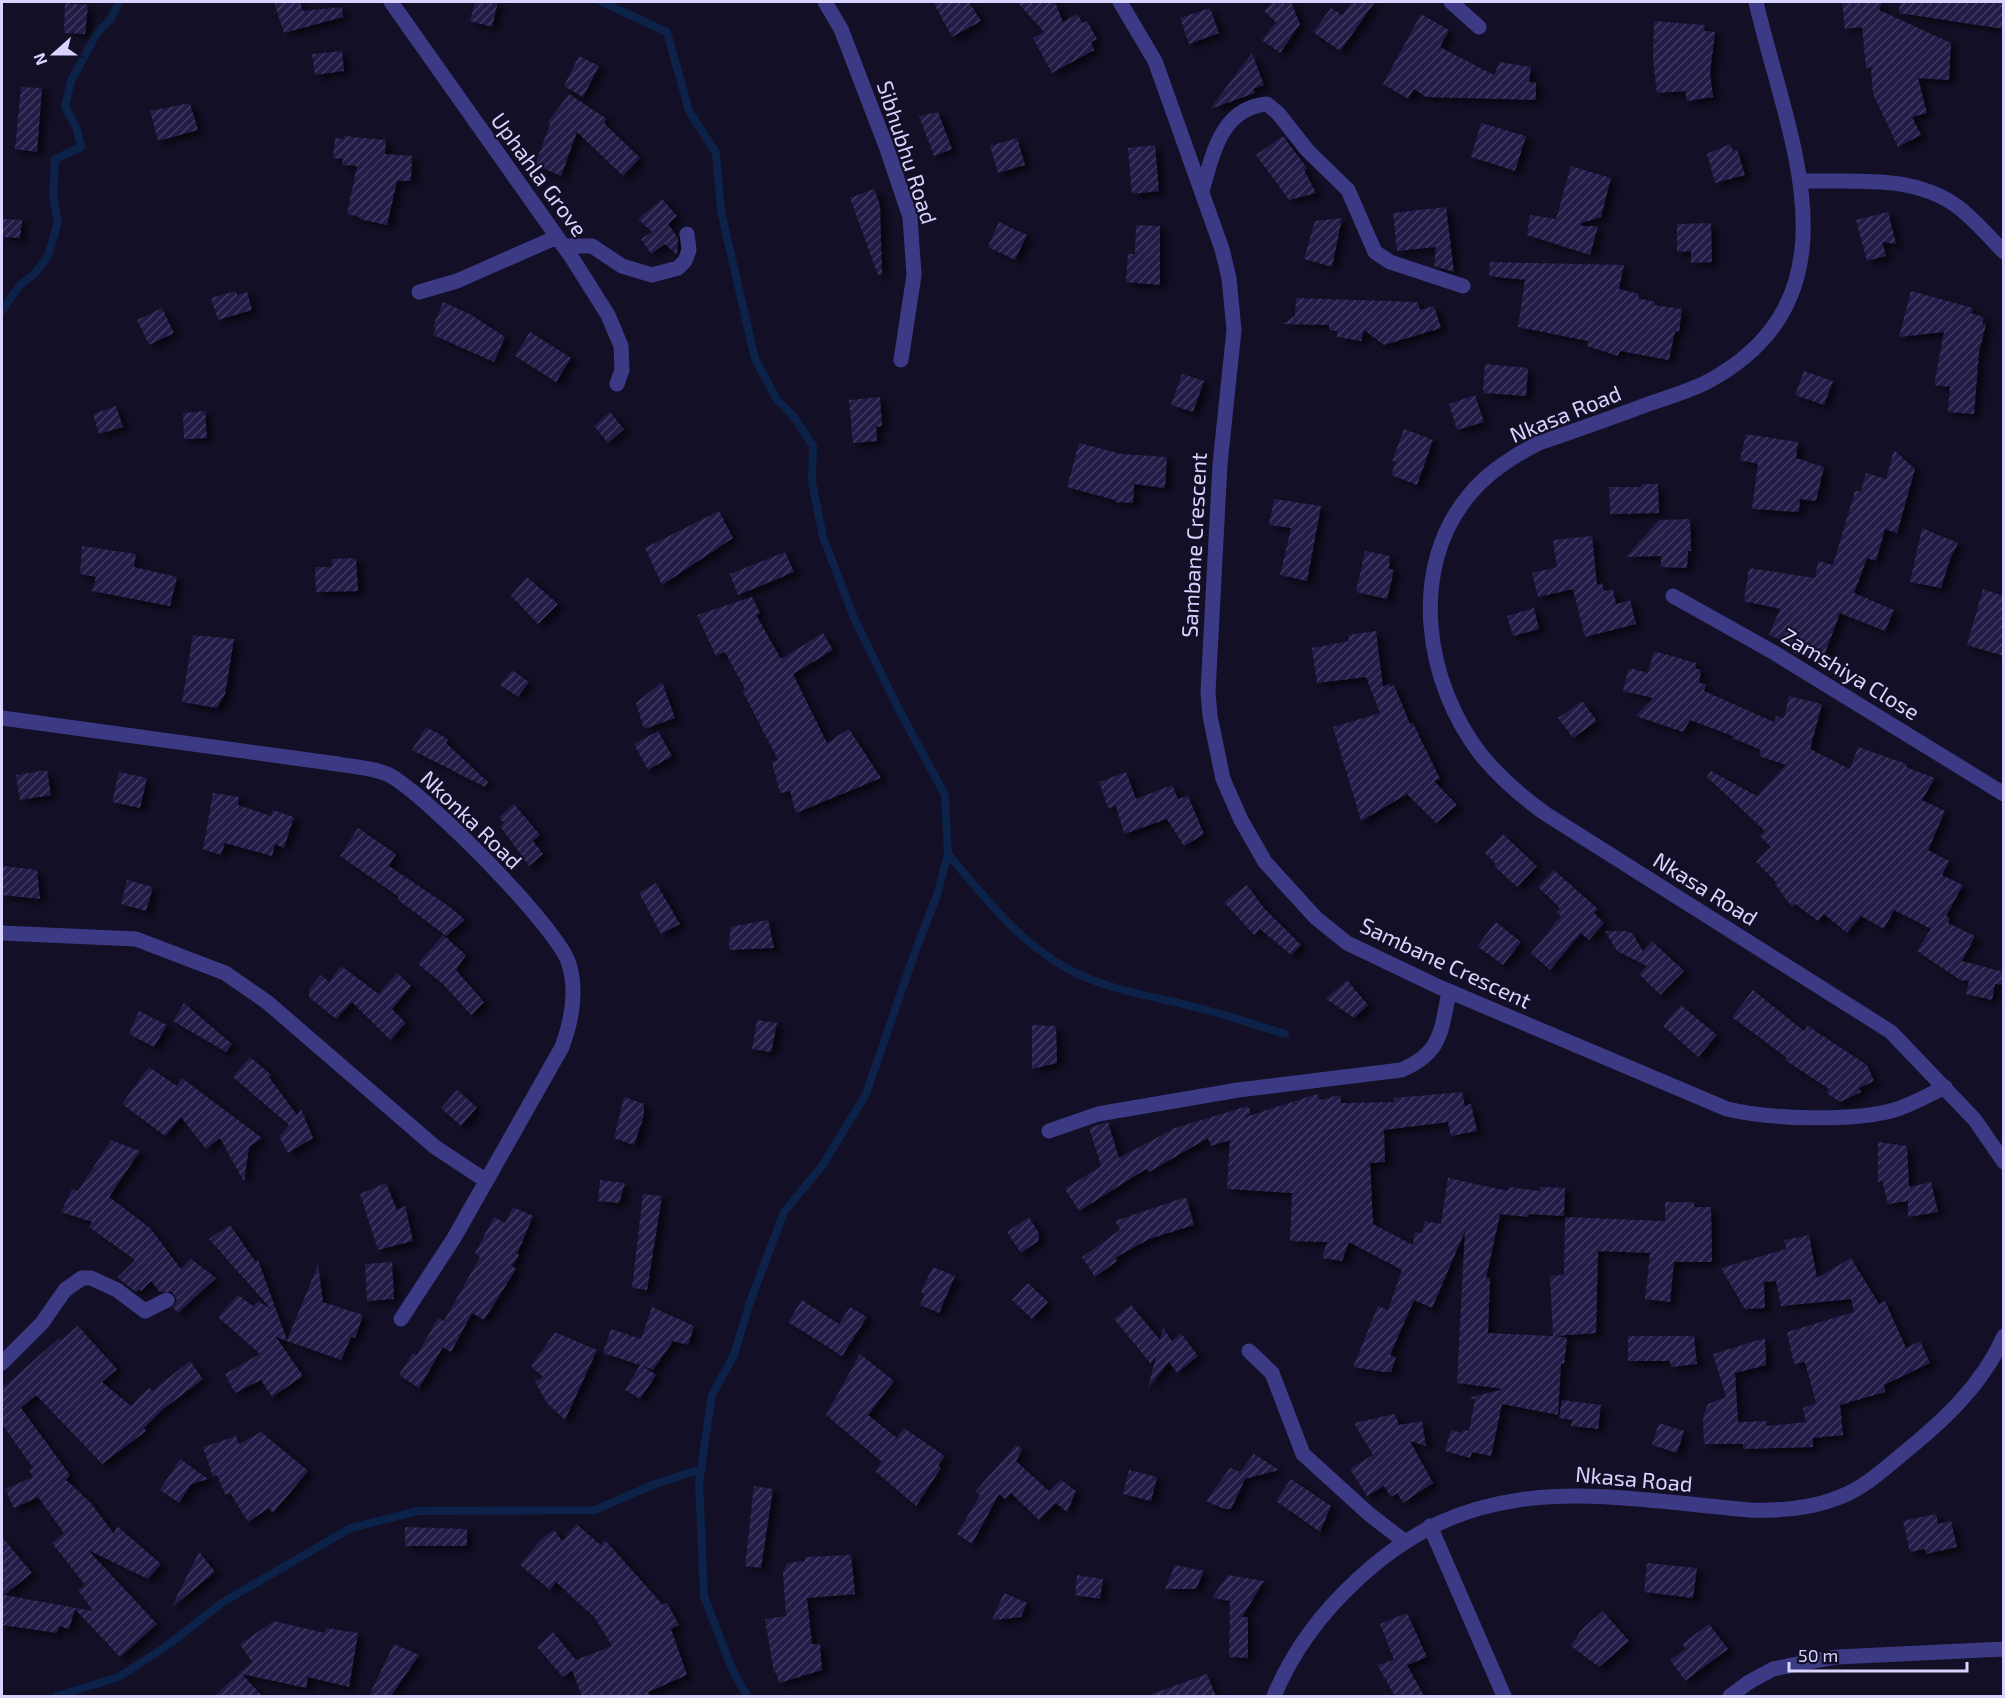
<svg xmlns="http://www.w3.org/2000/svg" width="2005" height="1698" font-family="'Exo 2',sans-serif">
<defs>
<pattern id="building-hatch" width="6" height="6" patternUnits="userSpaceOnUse" patternTransform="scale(1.5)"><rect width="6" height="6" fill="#241b47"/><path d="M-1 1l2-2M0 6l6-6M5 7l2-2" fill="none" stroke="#433b63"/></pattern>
<filter id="shadow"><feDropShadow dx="6" dy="4" stdDeviation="3" flood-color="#0009"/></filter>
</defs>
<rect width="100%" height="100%" fill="#130f26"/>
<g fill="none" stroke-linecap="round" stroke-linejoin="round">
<!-- stream -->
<path stroke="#0c2248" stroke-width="8" d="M602,2L667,32L689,111L716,153L721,211L755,359L777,400L794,417L813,446L812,482L823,537L854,618L897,706L945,795L948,854L937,895L915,952L866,1094L822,1166L784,1212L750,1302L734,1355L712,1395L699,1482L704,1596L732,1669L747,1696
M2,311L19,286L35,273L48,256L58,222L53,196L55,159L81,147L76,127L65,107L71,81L97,33L111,19L119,2
M948,854C986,899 1024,949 1078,974C1119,993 1164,998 1206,1010C1233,1017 1259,1026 1285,1034
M57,1696L119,1677L168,1645L223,1602L351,1528L418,1511L595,1510L655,1484L701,1469"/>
</g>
<!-- building -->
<path fill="url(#building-hatch)" filter="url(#shadow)" d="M274,2H300L303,11L342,7L343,17L284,33Z
M475,2H498L492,27L470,21Z
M933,2H969L981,21L952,37Z
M1017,2H1055L1063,22L1078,14L1082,23L1087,21L1097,39L1091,42L1094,50L1052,73L1033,38L1044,32Z
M1273,2H1291L1300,24L1280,53L1262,40L1276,22L1264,11Z
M1352,2H1375L1340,51L1313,32L1331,8L1342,15Z
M1842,2H1882L1879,10L1951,43L1949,80L1918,78L1927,113L1912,117L1921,135L1898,147L1873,94L1871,67L1866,68L1862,27L1845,29Z
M1900,2H2004V29L1899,13Z
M65,3L88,5L85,34L64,33Z
M1210,8L1219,33L1189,44L1180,18Z
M1421,14L1449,30L1440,47L1494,75L1500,62L1531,67L1529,82H1536V100L1426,97L1414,89L1408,99L1383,84Z
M1654,21L1705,25L1704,31L1715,32L1710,73L1713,97L1687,101L1685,91L1657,93L1653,60Z
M342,51L344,71L315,75L312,54Z
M1252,53L1264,85L1253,89L1255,93L1210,109Z
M579,56L599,66L583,97L564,86Z
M21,87L42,88L37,152L15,149Z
M569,94L607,119L604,123L640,158L623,176L577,132L561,176L535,165L550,124L548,122Z
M190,103L198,130L158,141L150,111Z
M938,112L952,149L934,156L919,116Z
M1481,123L1526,136L1515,171L1471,157Z
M344,136L386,140L385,154L412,156L411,181H397L387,225L359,219L360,217L347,214L357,166L342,165L343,159L333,158L335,138L344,139Z
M1283,136L1307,168L1304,170L1316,193L1289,200L1256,155Z
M1017,138L1025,165L998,173L990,146Z
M1730,144L1733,151L1737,149L1745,175L1715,183L1707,154Z
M1155,145L1159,191L1132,194L1128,148Z
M1571,166L1611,178L1601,217L1581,223V226H1598L1590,255L1527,235L1530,215L1556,219Z
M874,189L880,205L882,275H878L850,198Z
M662,199L677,216L668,224L678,238L677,255L665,244L651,254L641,239L652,232L638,219Z
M1446,207L1454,272L1434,266L1436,247L1397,251L1393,213Z
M1888,212L1896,244L1882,242L1886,256L1867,261L1856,220Z
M1342,218L1332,267L1304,259L1315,221Z
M2,219L22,220L20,238L2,237Z
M999,222L1027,235L1015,260L988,247Z
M1711,223L1712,262L1691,263V251L1677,252V224Z
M1136,225L1160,226V285L1126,282L1128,254H1135Z
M1490,262L1624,265L1619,289L1639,294L1638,298L1655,302V305L1682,309L1679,332L1675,331L1669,360L1620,351L1618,356L1587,346L1588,341L1518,327L1525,280L1489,276Z
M236,291L237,295L247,292L252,310L218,320L211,298Z
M1911,291L1973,308L1971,313L1984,317L1982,323L1986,324L1979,352L1974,414L1948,412L1950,387L1934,385L1944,332L1899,337Z
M1296,298L1417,302L1420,310L1434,306L1441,328L1384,345L1364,330L1361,341L1337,337V331L1329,330V325L1282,324L1295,316Z
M443,302L470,314L505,337L494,362L433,335L436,328L433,327Z
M162,308L174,333L149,345L137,320Z
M530,332L571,358L556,382L515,356Z
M1485,364L1528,368L1526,396L1483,393Z
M1804,371L1833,381L1824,405L1795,395Z
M1182,374L1204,381L1193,412L1171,405Z
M1475,395L1484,422L1457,430L1449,404Z
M880,397L882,426L876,427L877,441L853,443L849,400Z
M116,406L123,427L99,434L93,414Z
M205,411L207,438L184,439L183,413Z
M610,412L624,429L608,443L594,426Z
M1404,429L1433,440L1417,485L1391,475L1396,462L1392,461Z
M1746,434L1798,442L1796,458L1824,467L1816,501L1800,499L1799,512L1752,509L1758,464L1740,460Z
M1079,443L1122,454L1167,457L1165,488L1134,484L1133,503L1115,502V500L1067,487Z
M1894,450L1915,469L1897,533L1885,529L1876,561L1867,558L1854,593L1894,610L1885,631L1840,613L1822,661L1794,653L1796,646L1769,635L1780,609L1744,601L1749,568L1815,578L1818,561L1833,565L1855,491H1861L1866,473L1886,479Z
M1641,484H1658L1659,513L1610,514L1609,487H1641Z
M1274,499L1321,506L1307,581L1280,575L1291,528L1269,525Z
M719,511L733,538L662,585L645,548Z
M1690,519L1691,551H1688L1687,568L1661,567V556L1626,557L1659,520Z
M1922,528L1958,543L1950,559L1941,588L1910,582Z
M1592,536L1597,585L1602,583L1604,591L1613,589L1616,604L1630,600L1636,624L1585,637L1573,589L1538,597L1532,573L1557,567L1553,540Z
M82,546L136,554L134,567L177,577L170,606L92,591L96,577L80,574Z
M1365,551L1390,556L1389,569L1394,570L1387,599L1356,592Z
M785,552L794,572L738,595L730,574Z
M356,558L358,591L316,592L315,567H332V559Z
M527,577L558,604L538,624L511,596Z
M1983,589L2004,596V656L1967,645Z
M752,597L760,613L756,615L781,659L823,633L833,650L793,674L827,743L849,729L881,778L796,813L790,791L780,793L772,762L778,760L742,690L745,689L725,652L716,656L697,615Z
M1534,608L1539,629L1513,636L1507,616Z
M1376,631L1383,687L1390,683L1391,687L1394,685L1410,724L1413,723L1440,779L1434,781L1457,805L1436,823L1407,794L1361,821L1333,727L1380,713L1366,677L1317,683L1312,648L1349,641L1348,635Z
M193,635L234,639L225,694L217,708L182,702Z
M1654,651L1696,663V669L1701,670L1699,683L1706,684L1704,691L1774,722L1776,716L1784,718L1789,696L1822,704L1810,749L1850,769L1858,747L1907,764L1906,767L1935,778L1922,800L1945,811L1928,850L1949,861L1942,875L1963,885L1946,916L1950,918L1948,923L1975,936L1962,961L2004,972V985L1995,984L1992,1000L1966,994L1969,981L1960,980L1917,951L1931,929L1894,910L1884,929L1861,916L1847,933L1824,914L1818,921L1795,904L1792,907L1775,884L1776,882L1756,862L1771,847L1760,836L1765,831L1707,777L1711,771L1757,796L1786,765L1759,756L1761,750L1732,738L1733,736L1690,720L1683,732L1636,716L1653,698L1623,691L1629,668L1648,673Z
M512,670L529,682L518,697L500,685Z
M662,682L675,718L644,729L636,703Z
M1582,701L1597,721L1573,738L1558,718Z
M426,727L448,739L446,743L488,782L485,787L412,750Z
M658,731L672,756L648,770L634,744Z
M47,770L51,795L20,800L16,775Z
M119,772L147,778L140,808L112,802Z
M1126,772L1136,799L1172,785L1178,799L1188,796L1204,834L1184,846L1167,819L1124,834L1116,806L1108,808L1099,782Z
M213,793L239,797L238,805L271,816L273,810L294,817L284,848L275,844L272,856L225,843L221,855L203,849Z
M514,804L540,835L533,841L543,854L529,866L500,826L504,823L499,817Z
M358,828L396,854L389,866L450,907L465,920L446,936L397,899L399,897L340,856Z
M1503,834L1537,866L1517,887L1494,866L1496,864L1485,853Z
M2,866L37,870L40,899L2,895Z
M1554,870L1598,909L1594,913L1604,923L1589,940L1581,933L1550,970L1531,953L1561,916L1556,912L1560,908L1538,887Z
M127,880L153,887L146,911L121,904Z
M656,883L680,924L661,934L639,893Z
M1247,885L1264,908L1301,945L1291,955L1260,929L1254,935L1224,902Z
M768,920L774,948L729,950L730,927Z
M1496,922L1521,942L1503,965L1477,946Z
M1605,931H1628L1633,934L1643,951L1652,941L1684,971L1660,995L1639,974L1647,966L1617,951Z
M443,935L466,955L456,970L484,1002L471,1015L443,984L418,964Z
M341,966L379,994L397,973L411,986L392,1009L406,1023L390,1040L352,1002L336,1019L309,997V989L321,975L329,982Z
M1347,980L1368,1005L1354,1018L1326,999Z
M1753,990L1804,1031L1808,1026L1867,1065L1874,1081L1859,1088L1861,1092L1840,1102L1826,1093L1829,1089L1785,1060L1787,1058L1732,1017Z
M184,1003L232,1044L226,1052L173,1021Z
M1681,1005L1717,1035L1698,1057L1663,1026Z
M139,1011L167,1025L154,1047L129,1034Z
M757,1020L777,1023L771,1052L752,1049Z
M1032,1025L1056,1026L1057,1063L1032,1069Z
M250,1057L271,1075L269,1077L297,1115L301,1109L313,1138L288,1153L279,1137L289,1125L233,1077Z
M149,1067L177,1086L182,1078L262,1138L249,1147L244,1182L220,1138L206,1149L181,1117L165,1136L122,1104Z
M457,1090L477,1107L461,1126L441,1108Z
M1462,1092L1465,1106L1471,1104L1477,1131L1451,1136L1448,1122L1384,1130L1385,1162L1370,1163L1373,1224L1413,1245L1415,1232L1422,1233L1425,1221L1441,1224L1448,1178L1508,1191L1509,1187L1540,1191V1187L1565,1188L1564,1216L1529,1214L1528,1217L1500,1214L1486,1278H1490L1488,1333L1553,1336L1550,1276L1564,1275L1565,1217L1665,1221V1202H1694V1207H1711L1712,1262H1674L1670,1302L1645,1299L1650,1253L1598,1251L1596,1333L1555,1336L1567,1338L1564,1364L1561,1363L1558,1415L1502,1404L1491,1456L1472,1452L1470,1458L1445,1451L1451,1430L1462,1433L1463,1430L1469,1431L1475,1399L1468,1398L1504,1389L1457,1383L1465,1231L1432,1308L1414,1300L1390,1355L1396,1357L1391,1372H1384L1353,1367L1378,1306L1388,1310L1402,1270L1349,1242L1342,1261L1322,1258L1327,1242L1290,1241L1292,1193L1227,1189L1230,1140L1211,1146L1208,1138L1149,1172L1146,1169L1079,1211L1065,1189L1101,1166L1089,1128L1104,1123L1108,1122L1119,1158L1175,1128L1248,1106L1251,1113L1242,1118L1317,1094L1320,1100L1340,1095L1341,1103L1395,1102L1394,1098Z
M624,1097L644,1104V1115L634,1145L614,1138Z
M111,1140L140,1151L109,1197L150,1228L181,1269L191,1259L216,1278L178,1313L173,1307L177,1300L172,1292H160L151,1281L141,1291L139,1289L136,1292L124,1283L118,1277L135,1260L89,1227L92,1222L61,1212L72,1189L78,1191Z
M1878,1142L1907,1146L1909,1187L1931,1182L1938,1212L1908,1217V1201L1888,1204L1882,1180L1878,1182Z
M600,1180L625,1183L619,1203L598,1201Z
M386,1183L397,1210L405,1206L413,1241L378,1250L360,1194Z
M643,1194L662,1196L647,1290L632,1288Z
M1186,1197L1194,1225L1149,1239L1115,1258L1117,1261L1095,1277L1082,1257L1120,1230L1115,1221Z
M513,1207L533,1216L517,1254L519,1255L512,1266L516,1269L484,1320L472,1313L451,1352L443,1347L419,1388L399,1375L413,1353L417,1355L438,1318L444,1321L480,1257L475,1253L494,1217L505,1223Z
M1029,1217L1039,1233L1038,1241L1021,1253L1007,1232Z
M230,1225L255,1261L258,1260L287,1340L318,1265L323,1302L363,1315L355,1338L351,1337L341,1360L276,1337L303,1376L272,1397L261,1380L235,1393L225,1374L260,1354L218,1317L238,1295L253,1306L258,1301L271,1309L209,1239Z
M1809,1235L1817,1278L1851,1258L1879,1304L1885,1301L1906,1348L1920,1341L1930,1363L1884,1385L1885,1392L1840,1405L1843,1435L1813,1438V1447L1743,1449V1444H1704L1703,1417L1708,1404L1726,1397L1713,1354L1765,1338L1766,1365L1735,1373L1738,1422L1767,1421V1426L1806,1422L1803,1408L1816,1403L1805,1362L1794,1364L1787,1332L1854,1312L1851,1299L1781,1306L1776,1281L1764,1282L1765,1308L1745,1309L1721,1268L1786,1249L1784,1240Z
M392,1262L394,1299L367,1301L365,1264Z
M933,1267L955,1276L939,1313L920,1305L925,1294L921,1292Z
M1028,1283L1048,1302L1032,1319L1012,1300Z
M802,1300L839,1324L850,1307L867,1317L842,1356L788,1322Z
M1131,1305L1160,1340L1163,1328L1172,1341L1181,1333L1198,1356L1177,1373L1169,1362L1148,1388L1156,1356L1151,1364L1114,1319Z
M652,1307L694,1326L688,1345L673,1341L653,1370L643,1366L656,1375L640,1399L625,1390L640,1365L603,1353L611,1329L641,1339Z
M78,1326L117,1369L102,1382L131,1406L149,1388L152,1391L190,1361L203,1379L162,1410L144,1428L146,1431L102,1464L36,1395L21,1408L70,1475L66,1480L90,1502L114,1534L117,1526L161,1564L148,1579L88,1550L157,1624L120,1657L75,1609L69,1629L59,1626L57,1633L2,1625V1537L32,1573L4,1595L93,1611L78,1590L85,1585L52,1543L64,1533L38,1497L14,1508L5,1489L33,1477L29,1470L33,1468L2,1424V1382L5,1386L59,1338L61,1340Z
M555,1332L597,1350L565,1420L547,1403L535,1382L543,1377L531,1366Z
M1628,1336H1694L1697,1364L1671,1367L1670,1361H1628Z
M860,1354L894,1381L868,1415L897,1438L904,1428L945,1456L938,1465L941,1468L916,1506L875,1471L882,1462L826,1415Z
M1562,1400L1601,1405L1598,1429L1571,1426L1572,1420L1559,1418Z
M1395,1414L1399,1425L1422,1421L1426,1446L1410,1441L1433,1483L1403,1503L1397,1493L1391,1497L1384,1486L1367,1496L1350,1469L1373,1455L1354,1423Z
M1659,1423L1684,1431L1677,1453L1652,1445Z
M261,1432L308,1471L273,1513L269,1508L248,1522L231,1494H225L217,1475L213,1477L203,1447L236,1436L239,1444Z
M1016,1445L1022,1449L1016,1461L1049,1491L1061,1480L1076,1491L1067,1512L1056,1503L1039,1520L1011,1493L1005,1499L999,1494L972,1544L957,1534L980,1495L975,1492Z
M1254,1454L1279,1470L1245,1479L1231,1509H1224L1206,1501L1230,1468L1240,1472Z
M180,1459L208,1479L191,1484L179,1503L160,1490Z
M1129,1470L1157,1477L1151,1501L1123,1494Z
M1291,1479L1331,1506L1320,1532L1276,1501Z
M754,1486L773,1489L761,1568L745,1566Z
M1936,1514L1938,1524L1951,1521L1957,1547L1926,1554L1925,1549L1910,1552L1903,1521Z
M576,1524L601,1545L605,1540L663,1605L667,1603L679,1625L671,1629L687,1675L648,1692L650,1696H582L572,1670L563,1677L537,1647L553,1632L576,1660L612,1646L595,1618L556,1582L550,1590L520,1565L540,1540L554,1530L562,1541Z
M405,1527L467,1529V1546H405Z
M199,1552L215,1572L171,1608Z
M851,1555L855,1594L807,1598L812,1644H820L822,1670L779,1683L776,1672L774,1673L765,1619L786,1616L783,1573L787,1563L805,1561V1557Z
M1647,1563L1697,1568L1693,1598L1644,1592Z
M1175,1565L1204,1571L1196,1589H1165Z
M1077,1575L1103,1579L1100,1599L1075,1595Z
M1228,1575L1264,1581L1242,1617H1248V1658L1229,1657L1230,1601L1212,1598Z
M1004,1593L1027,1603L1021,1617L992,1620Z
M1603,1611L1629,1641L1599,1667L1571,1646L1582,1629Z
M1407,1613L1427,1657L1407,1665L1424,1696H1395L1377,1665L1394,1660L1380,1624Z
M274,1621L325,1633L326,1628L358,1633L349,1687L308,1677L306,1688L242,1674L262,1696H214L252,1662L240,1644Z
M1709,1624L1728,1649L1685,1681L1670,1660L1686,1649L1682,1644Z
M394,1644L419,1655L391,1696H369Z
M1207,1674L1216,1696H1153L1152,1694Z"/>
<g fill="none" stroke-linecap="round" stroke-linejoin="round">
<!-- minor -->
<path stroke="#3d3a85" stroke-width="15" d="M391,2L572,258L608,315L621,346L622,370L617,384
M825,2L841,29L886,146L910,217L914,275L901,360
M1120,2L1155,61L1222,249L1229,278L1234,330L1220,464L1208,692L1210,716L1223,779L1241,820L1265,862L1316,918L1347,943L1439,987L1727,1109C1768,1119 1853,1122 1894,1110C1912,1105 1928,1095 1945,1087
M1451,2L1479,27
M1801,181C1853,182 1914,174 1958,207C1975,220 1989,237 2004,252
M1202,191C1213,154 1221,108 1267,104L1278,113L1307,150L1348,190L1375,252L1390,262L1463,286
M564,246H592L622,266L652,275L678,268L685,261L689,250L687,234
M419,292L457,281L557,237
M1673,596L1773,652L2004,794
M2,718L338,764C354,767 377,768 391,776C429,798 553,923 568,961C578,990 572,1020 562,1047L454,1238L401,1319
M2,933L136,939L225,973L267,1002L435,1147L485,1180
M1049,1131L1098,1114L1238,1090L1401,1070C1442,1053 1441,1031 1449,992
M1249,1351L1272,1373L1303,1454L1369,1514L1404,1541
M2,1363L42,1323L65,1290L82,1278H91L117,1290L145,1311L167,1300
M1430,1526L1504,1696
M1730,1696L1749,1682L1773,1669L1807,1662L1837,1657L2004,1649"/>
<!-- tertiary -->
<path stroke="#3d3a85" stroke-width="15" d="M1756,2C1786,135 1867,296 1707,382C1689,391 1669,397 1651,403C1614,417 1577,430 1539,443C1513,456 1489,471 1470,494C1407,568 1425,684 1482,756C1501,779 1522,797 1546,814L1891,1032L1975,1120L2004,1162
M1274,1696C1293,1650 1321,1613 1358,1579C1479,1466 1601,1497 1750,1510C1781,1511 1811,1509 1840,1497C1863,1488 1881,1472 1900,1456C1942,1422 1982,1386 2004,1336"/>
</g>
<g text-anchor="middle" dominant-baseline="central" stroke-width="4.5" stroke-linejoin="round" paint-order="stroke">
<!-- street labels -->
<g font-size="22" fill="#d9d4ff" stroke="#130f26">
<text transform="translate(908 152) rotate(72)">Sibhubhu Road</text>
<text transform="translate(540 174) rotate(54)">Uphahla Grove</text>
<text transform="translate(1565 413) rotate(-22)">Nkasa Road</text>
<text transform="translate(1193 545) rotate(-87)">Sambane Crescent</text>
<text transform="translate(1851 673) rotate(31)">Zamshiya Close</text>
<text transform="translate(472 819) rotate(44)">Nkonka Road</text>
<text transform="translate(1706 888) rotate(32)">Nkasa Road</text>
<text transform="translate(1446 962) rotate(25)">Sambane Crescent</text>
<text transform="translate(1634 1478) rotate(5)">Nkasa Road</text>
</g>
</g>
<!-- border -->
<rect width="2005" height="1698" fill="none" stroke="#d9d4ff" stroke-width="6"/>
<!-- north arrow -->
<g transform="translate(54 54) rotate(249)" stroke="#130f26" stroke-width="4.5" paint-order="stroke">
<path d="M0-4.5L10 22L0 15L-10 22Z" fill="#d9d4ff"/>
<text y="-9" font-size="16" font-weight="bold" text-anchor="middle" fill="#d9d4ff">N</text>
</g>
<!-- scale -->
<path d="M1789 1662v9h178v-9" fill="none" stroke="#d9d4ff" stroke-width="3"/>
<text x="1798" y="1662" font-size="18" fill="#d9d4ff" stroke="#130f26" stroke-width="4.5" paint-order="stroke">50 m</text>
</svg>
